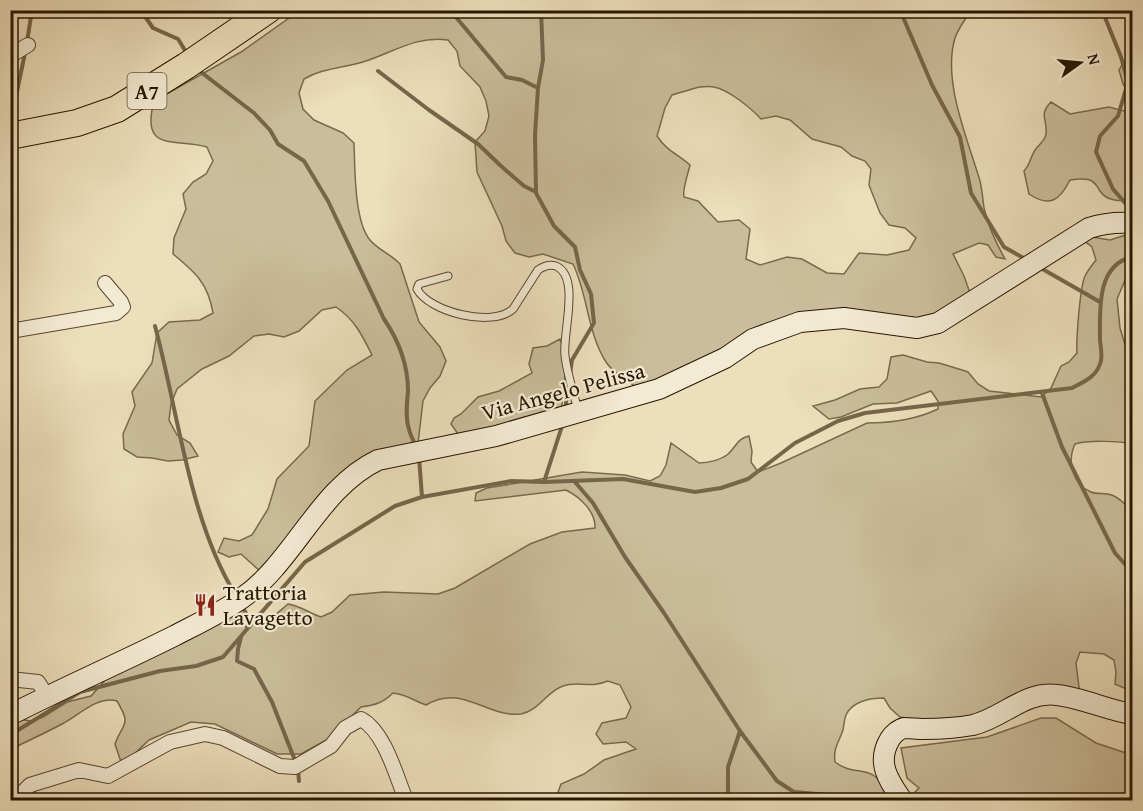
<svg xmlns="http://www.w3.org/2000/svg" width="1143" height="811" font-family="'Gentium Book Plus',serif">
<rect width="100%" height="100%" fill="#eddfbb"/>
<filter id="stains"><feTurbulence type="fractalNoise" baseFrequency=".00333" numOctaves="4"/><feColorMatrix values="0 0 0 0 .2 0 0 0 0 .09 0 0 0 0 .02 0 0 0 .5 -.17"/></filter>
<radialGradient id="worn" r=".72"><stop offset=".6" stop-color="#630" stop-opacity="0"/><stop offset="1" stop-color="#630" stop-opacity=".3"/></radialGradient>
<!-- green -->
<path fill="#cbbd9b" stroke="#796a4e" stroke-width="1.5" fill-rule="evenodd" d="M299,11H971C965,19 959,27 955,38C942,81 968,140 980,181C982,190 983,199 984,208C988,226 996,243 1005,259L996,257L988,245L979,243L953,254L964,276L971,296L925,322L830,313L639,389C628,381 613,373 606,362C587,332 588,295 573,264L543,254L529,257L515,253L506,241L502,226L477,172L475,142L485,131L489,116L486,101L480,87L460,66L457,51L448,40C417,35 392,53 363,62C342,68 323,68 304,79L299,93L303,109L314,120L343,133L354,143C355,168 354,221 370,240C378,250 391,254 400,264L419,322L440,347L446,361L440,376L430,388L423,401L418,443L374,452L261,572L241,554L229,557L218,552L224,538L239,541L252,535L268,509L277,479L309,446L315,401L347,370L372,355C362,335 355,320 336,307L322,310L299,331L284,337L269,334L254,336L229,356L202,369L177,389L171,404L169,420L177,435L190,443L198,456L182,460L168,461L152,458L137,457L124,449L123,434L135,406L132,392L152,363L157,333L169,322L200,320L213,313C208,283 195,272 173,254L174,238L186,209L183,194L193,182L206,174L213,161L207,147C175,138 140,153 154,101L241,52ZM699,87C704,87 710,86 714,87C729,90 751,108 761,119L776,116L790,120L812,139L841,147L852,156L865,161L871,169L869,185L880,213L889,225L905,228L916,238L909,250L887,255L859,253L844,274L827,273L802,259L787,257L760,265L746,259L750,229L739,220L718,222L698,201L684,197C682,190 688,174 690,165C676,153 667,151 657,136L665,108L672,95Z
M1132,57V98L1123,84L1119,70L1123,63Z
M1051,102L1070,114L1109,107L1132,113V200C1121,201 1107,202 1100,191C1097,186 1096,183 1090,180C1084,178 1076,179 1070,180C1060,200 1050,208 1029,194L1024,171C1030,165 1030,158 1035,150C1039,144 1045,141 1046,134C1048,120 1038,115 1051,102Z
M1132,233V275L1126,278L1117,299L1120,328L1127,351L1132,353V444C1120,441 1087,440 1075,444C1067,461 1072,484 1091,492C1098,495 1106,492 1114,496C1121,499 1126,506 1132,510V687L1126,689L1115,684L1116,672L1114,660L1104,654L1080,652L1076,663L1080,695L969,720L912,719L900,717L890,708L884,698C871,698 852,701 846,715C844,720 844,725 843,730C839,742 833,748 835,762C851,775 865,767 877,778C883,784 886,794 890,800H633L628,798H604L599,800H583L557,795L561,784L584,774L604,760L636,749L626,742L603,744L596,734L602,723L626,718L631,707L620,685L608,681C589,689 578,680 563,686C547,691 539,711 521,714C486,718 463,683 426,705C414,701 406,694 393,693C383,703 375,705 361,707L330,738L301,754H277L215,724L191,722L149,740L127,761L121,762L115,744C123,722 132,726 117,701C98,695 78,716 62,724C45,733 28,741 11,749V722L19,719L31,721L43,717L67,702L91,696L107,678L241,609L259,624C272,620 278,612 288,604C301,606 309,613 321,617L332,612L350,595L384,592L438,594L455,588L530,544L562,532L595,528C596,512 580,497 566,490L475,501L476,493L487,488L582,472L625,475L650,481L660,476L666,465L671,443L699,463C708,463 720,460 727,455C735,449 737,438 749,436L752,451L751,462L758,472L781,463L867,423C890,423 917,419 938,409V401L931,391L897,403L873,404L841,417L829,419L813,406L835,400L860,389L879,387L887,379L891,357L903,355L927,362L939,363L962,370L968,372L978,384L989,391L1041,397L1051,388L1061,366L1069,362L1077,353C1076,340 1080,287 1085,276C1088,270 1092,265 1096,260L1092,247L1083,240L1086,236L1110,240Z
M560,339C568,358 565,393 560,413L460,437L451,424L454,418L461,414L478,397L499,391L532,373L529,364L533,348L547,346Z
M1041,718H1056L1096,743L1132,755V800H912L911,796L919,788L907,778L901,748L987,737Z"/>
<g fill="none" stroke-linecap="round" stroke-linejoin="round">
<!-- stream -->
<path stroke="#76664a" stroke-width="4" d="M450,10L506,77L522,80L538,88
M541,10L543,60L538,88L535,135L536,193L554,226L575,247L580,270L591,294L594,323L572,360L570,374
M900,10L932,85L960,137L971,193L1004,247L1027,260
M1102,10L1121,57L1128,82L1118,116L1100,136L1096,152L1113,189L1132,211
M142,12L153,28L178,39L186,52
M27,42L32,10
M197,69L254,113L270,130L278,144L304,161L328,201L384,319C399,341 408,364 408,391C407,403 405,417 409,429C410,435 414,441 416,447
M378,71L429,110L478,144L501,166L524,186L536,192
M10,125L25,53
M1039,267L1100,302
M155,326C178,411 189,519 235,594
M1042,393L1062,447L1115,553L1132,572
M565,410L569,381
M419,457L422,497
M544,482L563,423
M575,482L593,503L625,557L664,613L740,731L777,781L794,792L852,797L863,800
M242,606L248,617L247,629
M241,637L238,649L237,661L254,669L272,702L296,763
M10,735L80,692L160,671L196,666L223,657L305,562L395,506L422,497L511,481L544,482L623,479L695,492L721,488L748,479L795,443L838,421L865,413L1072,388C1083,382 1096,377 1100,364C1103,358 1101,348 1100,341C1100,311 1096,265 1132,257
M298,770L299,781
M728,800V767L740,731"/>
<!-- lane casing -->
<g stroke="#58482f" stroke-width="9">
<path id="lane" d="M448,276L419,284L417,289C429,312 493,328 513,309L538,270C544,266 549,264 556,266C581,277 562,334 565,356C567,374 574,393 578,411"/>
</g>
<!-- street casing -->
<g stroke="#58482f" stroke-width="16">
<path id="street" d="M10,56L28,45
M10,328L16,330L116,313L123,307L121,302L105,283
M10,679L38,682L47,696
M20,800V795L30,785L79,770L108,776L170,742L205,734L223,738L280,766L295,767L331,746L345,728L361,719C385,732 396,776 406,800"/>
</g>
<!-- secondary casing -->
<g stroke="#271600" stroke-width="22">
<path id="secondary" d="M10,715C65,687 120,663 174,636C197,624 221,613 242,598C294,562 319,488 378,460L496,436L659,389L725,358L753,339L800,322L844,318L917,328L938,323L1089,228C1104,223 1117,222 1132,223
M902,800C888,780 876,762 890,739C893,734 899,729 904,728C910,728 917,729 923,729C938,729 957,728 973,725C1003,718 1024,691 1057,695C1083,698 1107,710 1132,714"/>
</g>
<!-- highway casing -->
<g stroke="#271600" stroke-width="28">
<path id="highway" d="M10,136L77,123L117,109L186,66L268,10"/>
</g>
<!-- lane -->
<use href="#lane" stroke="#f3ead3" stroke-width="7"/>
<!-- street -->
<use href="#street" stroke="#f3ead3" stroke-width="14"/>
<!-- secondary -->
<use href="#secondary" stroke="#f3ead3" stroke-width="20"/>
<!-- highway -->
<use href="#highway" stroke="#eddfbb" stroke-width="26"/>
</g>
<!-- icons -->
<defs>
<g id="restaurant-bare" transform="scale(1.8)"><path d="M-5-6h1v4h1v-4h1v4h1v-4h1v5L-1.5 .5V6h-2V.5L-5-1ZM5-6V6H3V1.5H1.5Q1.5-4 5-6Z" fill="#8f2418" stroke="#f3ead3" stroke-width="2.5" paint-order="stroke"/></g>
</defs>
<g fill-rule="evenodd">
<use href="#restaurant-bare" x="205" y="605"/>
</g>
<g text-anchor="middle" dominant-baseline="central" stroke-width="4.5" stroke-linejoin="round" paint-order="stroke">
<!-- shield labels -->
<rect fill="#f3ead3" stroke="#64563f" stroke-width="1.5" x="127.5" y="73" width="39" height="36" rx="4.5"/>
<g font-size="21" font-weight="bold" fill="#271600">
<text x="147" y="91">A7</text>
</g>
<!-- street labels -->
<g font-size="22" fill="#271600" stroke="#f3ead3">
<text transform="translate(563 391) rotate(-15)">Via Angelo Pelissa</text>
</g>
<!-- poi labels -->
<g font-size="22" fill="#271600" stroke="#f3ead3" text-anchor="start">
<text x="223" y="592">Trattoria<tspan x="223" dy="25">Lavagetto</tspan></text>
</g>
</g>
<!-- margin -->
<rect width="1143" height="811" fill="none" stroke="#eddfbb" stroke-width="36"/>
<rect x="12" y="12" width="1119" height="787" fill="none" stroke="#271600" stroke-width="3"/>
<rect x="18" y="18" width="1107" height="775" fill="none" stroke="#271600" stroke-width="1.5"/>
<!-- north arrow -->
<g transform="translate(1080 63) rotate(75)" stroke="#f3ead3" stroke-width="4.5" paint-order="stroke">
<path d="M0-4.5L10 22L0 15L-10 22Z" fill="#271600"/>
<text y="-9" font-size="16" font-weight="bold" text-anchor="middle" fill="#271600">N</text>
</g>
<rect width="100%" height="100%" filter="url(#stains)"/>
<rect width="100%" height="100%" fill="url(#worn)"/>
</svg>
